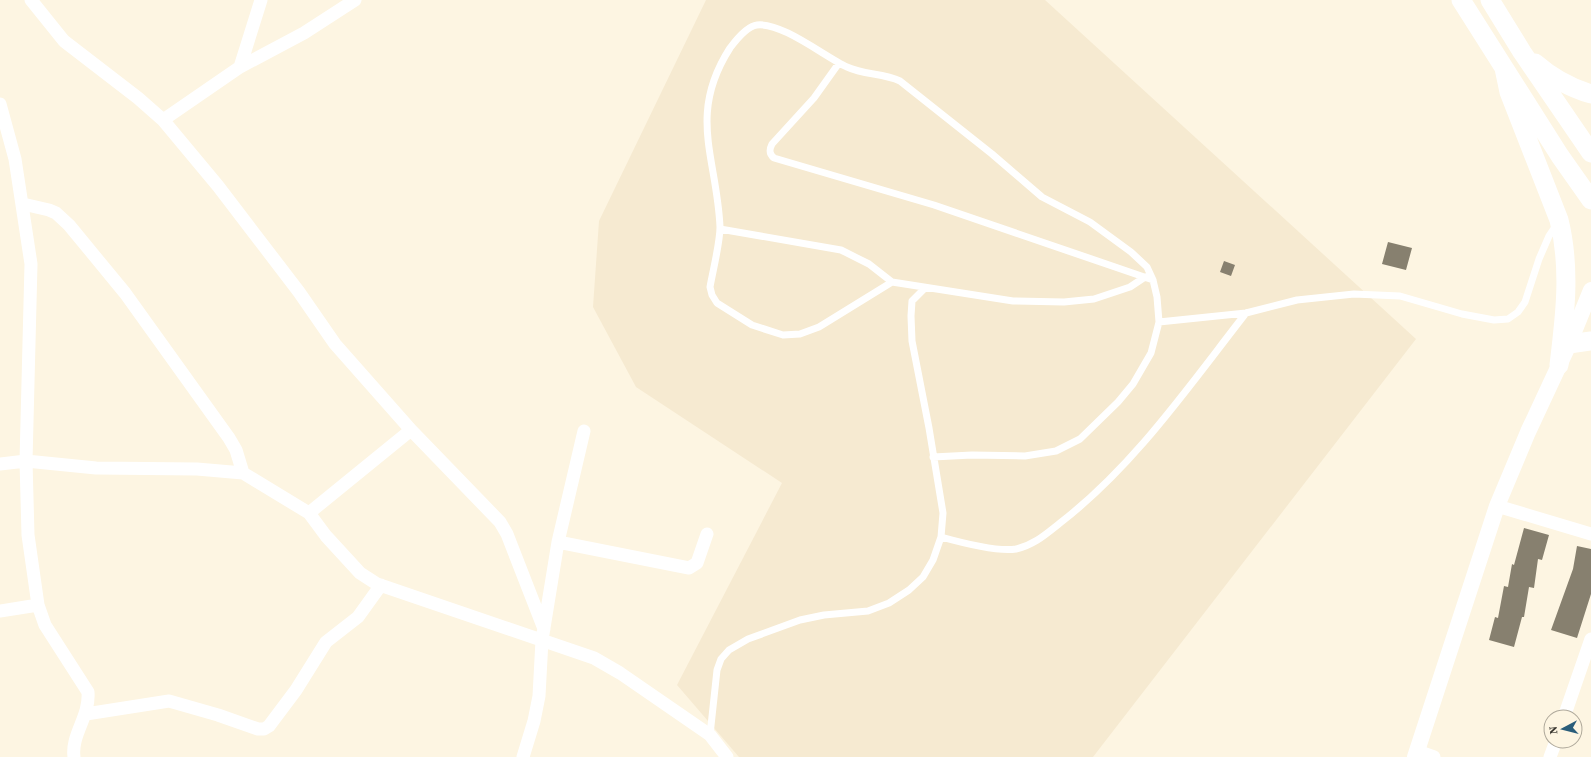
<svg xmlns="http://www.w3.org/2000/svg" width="1591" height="757" font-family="'Source Serif 4',serif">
<rect width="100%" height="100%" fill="#fdf5e2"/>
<!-- built -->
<path fill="#f6ead1" d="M706,0H1045L1416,339L1093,757H739L677,685L782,483L636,387L593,307L599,221Z"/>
<!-- building -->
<path fill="#87806f" d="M1388,242L1412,248L1406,270L1382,264Z
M1224,261L1235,265L1231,276L1220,272Z
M1524,528L1549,535L1542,560L1538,559L1534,588L1529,587L1524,617H1522L1514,647L1489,640L1495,617L1498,618L1504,586L1508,587L1512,564L1514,565Z
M1577,546L1591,549V594L1577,638L1551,630L1573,569Z"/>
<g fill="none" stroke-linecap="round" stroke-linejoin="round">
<!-- service -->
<path stroke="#fff" stroke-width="7" d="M839,63L814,98L772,144C769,150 769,154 774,158L934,205L1153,280
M720,229L841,250L869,264L892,282L1013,301L1064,302L1094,299L1130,287L1145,277
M892,282L819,327L800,334L783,335L752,325L717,303L712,295L710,287C713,270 720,243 720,227C717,158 687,115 730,48C736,40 747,26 757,25C782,22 825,57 847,67C864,75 883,73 900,81L992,154L1042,197L1090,222L1131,252L1147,267L1153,280L1157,297L1159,322L1151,353L1133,384L1118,402L1080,439L1056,451L1025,456L972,455L933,457
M1159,322L1246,313L1297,300L1354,294L1400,296L1462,314L1494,320L1508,319L1518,312L1525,302L1539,259L1549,236L1557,224
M941,537C959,542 998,552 1016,549C1034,545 1046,534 1060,523C1134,466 1189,386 1246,313
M710,735L717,670L721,659L729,650L748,639L800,620L824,615L868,611L889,603L909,590L923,577L933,560L941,537L943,513L929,428L912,341L911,316L912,301L925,288"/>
<!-- minor -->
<path stroke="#fff" stroke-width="13" d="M31,0L64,41L138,98L163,120L240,67L304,33L355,0
M240,67L261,0
M0,104L15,159L31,264L26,461L28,535L38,605L45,625L88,692C90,717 71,734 74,757
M163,120L218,186L299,292L335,344L411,430
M23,204L49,210L56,213L69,225L125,293L229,438L236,450L243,473
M0,464L26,461L96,468L197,469L243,473L309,513L326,536L360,573L377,584L594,658L620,673L710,735L727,757
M1497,506L1591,534
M309,513L411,430L500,522L507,534L544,629
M558,542L689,568L697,563L707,534
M0,611L38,605
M86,714L169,701L218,715L258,729H264L269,726L296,690L326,642L358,617L381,585
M1564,717L1591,639
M1417,751L1434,757
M523,757L534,721L539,696L542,640L558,542L584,431
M1550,757L1556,741"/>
<!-- tertiary -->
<path stroke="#fff" stroke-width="16" d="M1415,757L1497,506L1528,432L1569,344L1591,290"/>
<!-- secondary -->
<path stroke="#fff" stroke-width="19" d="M1461,0L1560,156L1591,200
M1490,0L1522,52L1591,153
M1535,63C1551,77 1571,88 1591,94
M1504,68L1509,92L1559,220C1571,268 1565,316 1559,365
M1569,344L1591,341"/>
</g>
<!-- north arrow -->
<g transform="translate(1563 729) rotate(263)"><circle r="19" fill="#fdf5e2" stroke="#afa99b"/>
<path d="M0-3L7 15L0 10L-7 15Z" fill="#2a5d7a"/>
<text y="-6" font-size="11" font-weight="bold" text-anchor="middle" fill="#3a3730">N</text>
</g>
</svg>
